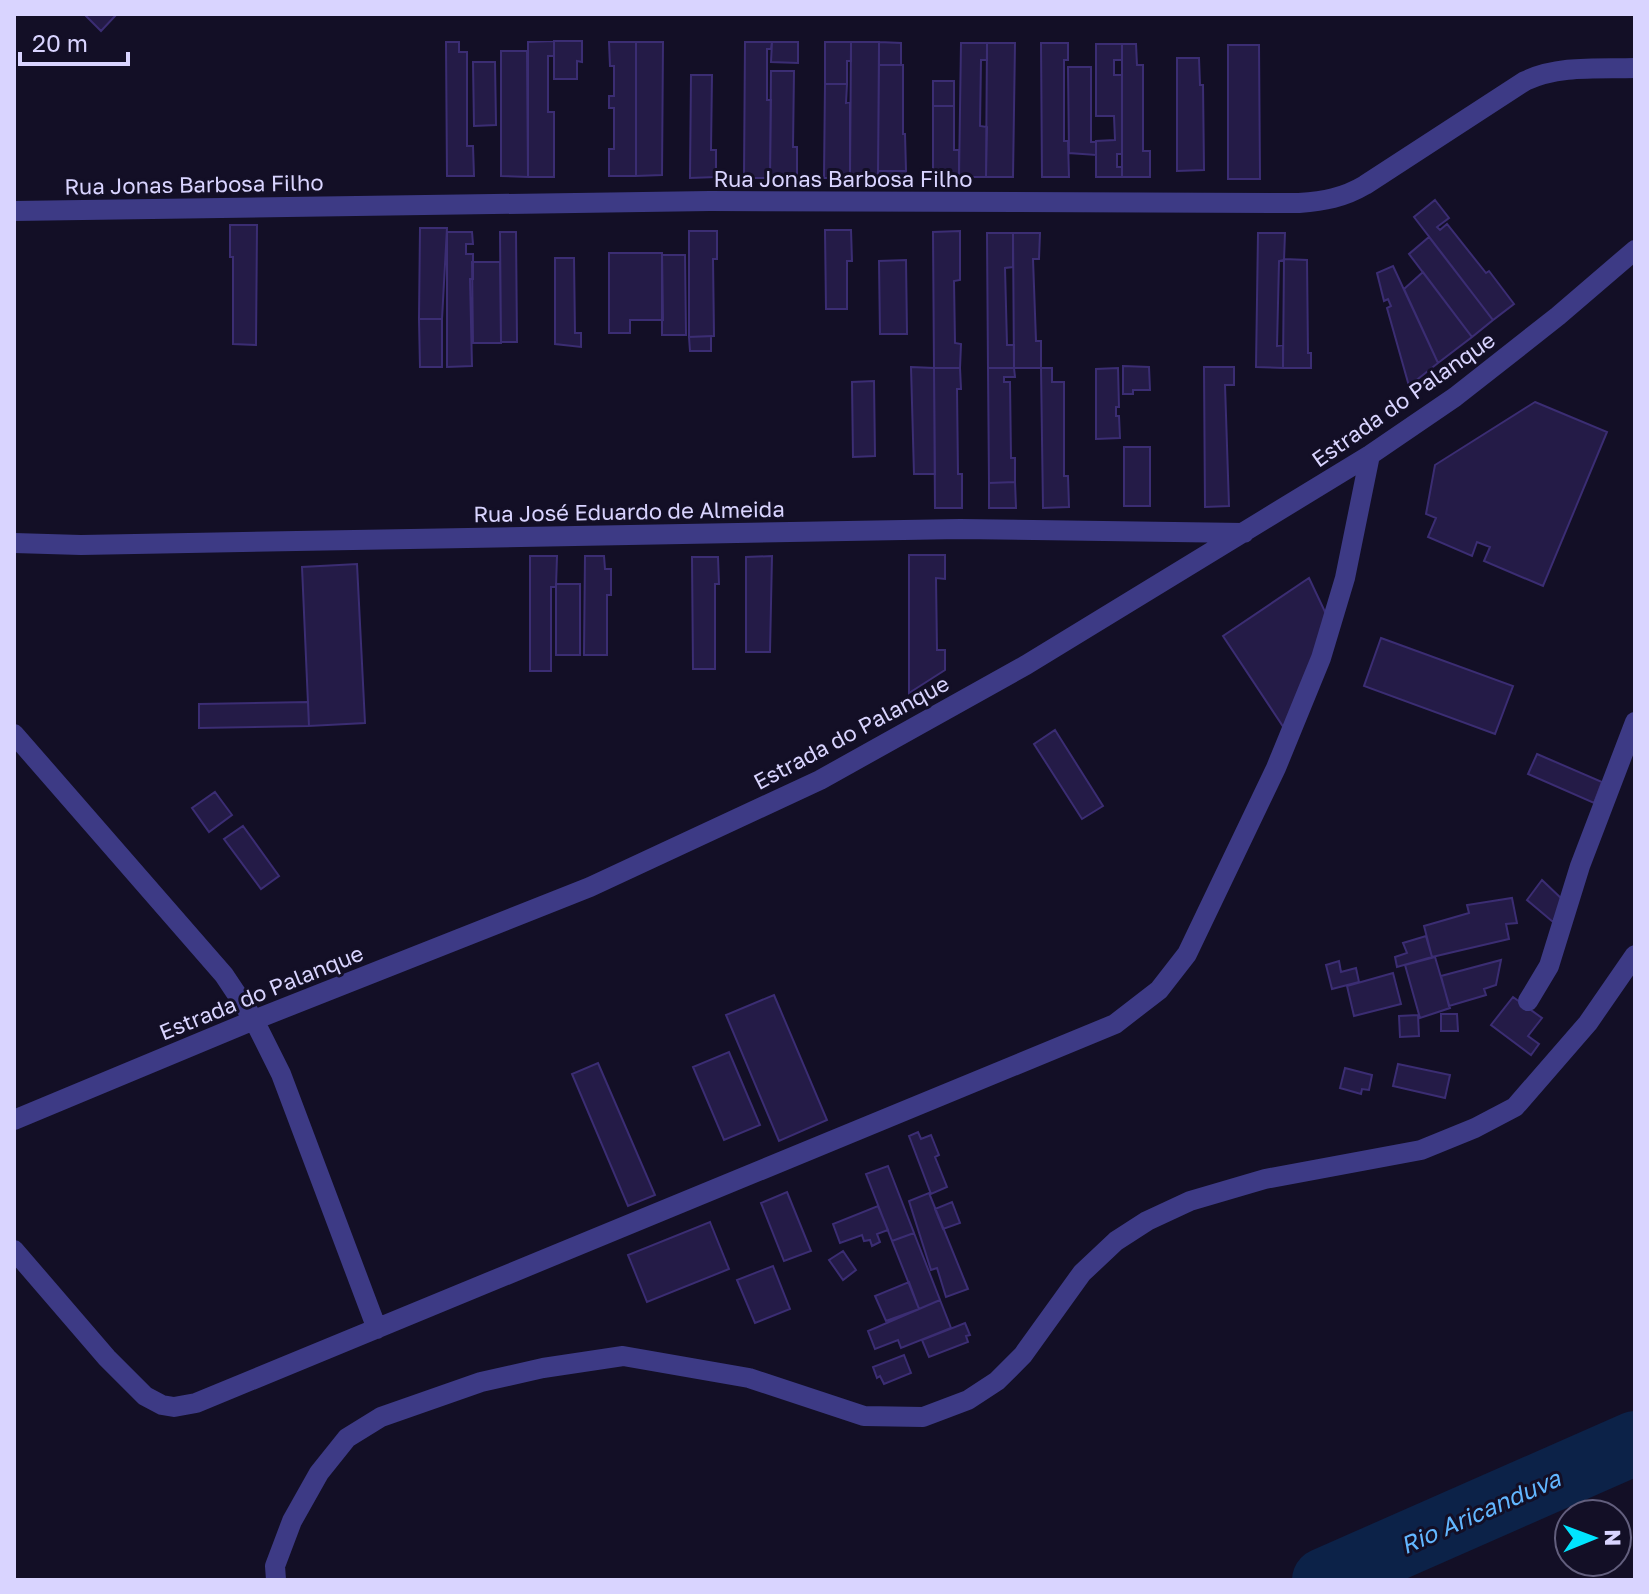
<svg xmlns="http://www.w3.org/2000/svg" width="1649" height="1594" font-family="'Golos Text',sans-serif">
<rect width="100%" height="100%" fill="#130f26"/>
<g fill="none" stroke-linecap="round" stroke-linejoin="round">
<!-- river -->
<path stroke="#0c2248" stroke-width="64" d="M1324,1580L1635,1443"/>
</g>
<!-- building -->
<path fill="#241b47" stroke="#3b2d73" stroke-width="2" d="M84,14H117L101,31Z
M554,41H582V62L577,61V79H554Z
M554,41V56H548V112H554V177H528V42Z
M446,42H459V52H467V146H473L474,176H447Z
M609,42H636V176H609V149H614V108H609V96H614V66H610Z
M636,42H663L662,175L636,176Z
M745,42H772L771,49H767V100H771L770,178H744Z
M772,42H798V63L771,62Z
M825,42H851V61H847V84H825Z
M851,42H879L878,178H850Z
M879,42L901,43V65H879Z
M961,43H987V60H981L980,126L987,127L986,177H959Z
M987,43H1015L1013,177H986Z
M1041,43H1068V60H1064V141H1068L1069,177H1042Z
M1096,44H1122V60H1114V75H1122V154H1117V167H1122V177H1096V141L1115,140L1114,116H1096Z
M1122,44H1136L1137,65H1143V151H1150V177H1122Z
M1228,45H1259L1260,179H1228Z
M501,51H527L528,177L501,176Z
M1177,58H1199L1200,85H1203L1204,170L1177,171Z
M473,62H495L496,125L474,126Z
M879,65H903V134H905L906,171H878Z
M1068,67H1091V142H1096V155L1069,153Z
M771,71H794L793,147H797V178H770Z
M691,75H712L711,150H716V177L690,178Z
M933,81H954V106H933Z
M825,84H847L846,103L850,102V178H824Z
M933,106H954V150H959V177H933Z
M878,171H906L905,178H878Z
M1435,200L1449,218L1437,227L1440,230L1447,224L1486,273L1489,271L1514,304L1493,320L1414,217Z
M230,225H257L256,345L233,344V257H230Z
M420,228H447L442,319H419Z
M825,230H851L852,261H847V309H826Z
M689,231H717V259H713L714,336L689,337Z
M960,231V280L954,281L955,343L961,344L960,368H934L933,232Z
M447,232H472L473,244H466V254H473V279H470L472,366L447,367Z
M500,232H516L517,342H501Z
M987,233H1013V267L1005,268L1007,345H1014V368H988Z
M1013,233H1040L1039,259H1033L1036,341H1041V368H1014Z
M1258,233H1285L1284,260L1279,261L1277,346L1283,345V368L1256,367Z
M1429,237L1493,320L1472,337L1409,254Z
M609,253H662L663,320H630V333H609Z
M662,255H685L686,335H662Z
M555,258H574L575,333H581V347L555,344Z
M1284,259L1307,260L1308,353H1311V368H1283Z
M906,260L907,334H880L879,261Z
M472,262H500L501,343H473Z
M1393,266L1438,363L1409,386L1387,308L1391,306L1388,299L1384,301L1377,273Z
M1423,272L1472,337L1438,363L1404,289Z
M419,319H442V367H420Z
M711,336V351H690L689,337Z
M1123,366L1149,367L1150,390H1133V394H1123Z
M911,367L934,368L935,474H914Z
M1204,367H1234V385H1225L1229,506L1205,507Z
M934,368H960L961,389H957L958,474H962V508H935Z
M988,368H1014L1015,377H1004V382H1010L1011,458H1015V482L989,483Z
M1041,368H1052V382H1064V476H1068L1069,507L1043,508Z
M1118,368L1119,407H1116V416H1119L1120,438L1096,439V369Z
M874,381L875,456L853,457L852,382Z
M1535,402L1607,432L1543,586L1484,561L1490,547L1477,542L1472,556L1428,537L1436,518L1426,514L1435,465Z
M1124,447H1150V506H1124Z
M1015,482L1016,508H989V483Z
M909,555H945V579L936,578L937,650H945V670L909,693Z
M530,556H557L556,587H551V671H530Z
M585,556H604L605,569H611V595H607V655H584Z
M772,556L770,652H746V557Z
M692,557H718L719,584H715V669H693Z
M357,564L365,723L309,726L302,567Z
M1309,578L1327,616L1288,734L1223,636Z
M556,584H580V655H556Z
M1381,638L1513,686L1495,734L1364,686Z
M308,702L309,726L199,728V704Z
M1055,730L1103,806L1082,819L1034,744Z
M1537,754L1602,782L1594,803L1528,774Z
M215,792L232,815L209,832L192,808Z
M243,826L279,876L261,889L224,839Z
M1542,880L1563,900L1553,922L1527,900Z
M1512,898L1517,923L1506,924L1509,939L1432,957L1424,926L1469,913L1467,905Z
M1426,936L1432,957L1397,967L1395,957L1407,953L1403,943Z
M1435,957L1450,1008L1420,1018L1405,965Z
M1501,960L1496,985L1484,989L1486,995L1449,1006L1441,976Z
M1339,961L1341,972L1356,968L1359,982L1332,989L1326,965Z
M1393,973L1401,1004L1354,1016L1347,986Z
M774,995L827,1120L779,1141L726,1015Z
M1513,997L1542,1018L1528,1036L1539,1044L1531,1055L1491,1025Z
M1441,1014H1457L1458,1031H1441Z
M1418,1015L1419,1036L1400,1037L1399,1016Z
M729,1052L760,1125L724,1140L693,1067Z
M598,1063L655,1195L628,1206L572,1074Z
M1398,1064L1450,1075L1445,1098L1393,1086Z
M1345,1068L1372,1075L1369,1090L1362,1089L1361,1094L1340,1088Z
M918,1132L921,1139L931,1135L939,1155L935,1157L947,1187L931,1194L909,1136Z
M888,1166L914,1233L892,1241L866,1174Z
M787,1192L811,1251L784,1261L761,1203Z
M929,1193L968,1289L946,1297L937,1268L931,1270L909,1201Z
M952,1202L960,1223L943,1229L935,1209Z
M878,1206L888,1230L877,1234L880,1242L872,1246L870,1240L864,1241L862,1235L840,1243L833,1224Z
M710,1222L729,1269L647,1302L628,1255Z
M914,1233L940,1300L919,1309L892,1241Z
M843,1251L856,1270L843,1280L829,1260Z
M773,1266L790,1309L755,1323L737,1280Z
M909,1282L919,1309L886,1321L875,1296Z
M940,1300L951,1328L901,1348L898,1340L875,1349L868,1331Z
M965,1323L970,1335L966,1336L968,1342L929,1357L922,1340Z
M904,1355L911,1373L884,1384L880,1376L877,1378L873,1367Z"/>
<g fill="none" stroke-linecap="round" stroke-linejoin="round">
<!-- minor -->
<path stroke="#3d3a85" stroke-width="20" d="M14,211L710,201L1299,203C1324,201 1343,198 1365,185L1525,81C1559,65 1598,69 1635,68
M14,543L81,545L960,529L1244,533
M14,734L224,975L254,1020L281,1074L377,1329
M1528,1001L1549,966L1580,866L1635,722
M14,1120L254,1020L590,887L820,780L1026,665L1370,455L1455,397L1558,316L1635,250
M14,1250L107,1358L145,1396L162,1405L174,1407L196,1403L1115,1024L1159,990L1187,954L1276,768L1321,658L1345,578L1370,455
M276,1580L275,1566L292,1521L319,1473L347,1438L381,1417L481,1382L543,1368L623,1356L749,1378L864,1416L923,1417L968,1400L997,1381L1023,1355L1082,1273L1116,1241L1147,1221L1190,1201L1265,1179L1421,1150L1475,1128L1515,1107L1588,1023L1635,955"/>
</g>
<g text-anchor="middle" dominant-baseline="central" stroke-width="6" stroke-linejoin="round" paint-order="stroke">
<!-- street labels -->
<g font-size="22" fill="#d9d4ff" stroke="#130f26">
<text x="843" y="178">Rua Jonas Barbosa Filho</text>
<text transform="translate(194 184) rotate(-1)">Rua Jonas Barbosa Filho</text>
<text transform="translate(1403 399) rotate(-35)">Estrada do Palanque</text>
<text transform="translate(629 511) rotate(-1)">Rua José Eduardo de Almeida</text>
<text transform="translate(851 732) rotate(-28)">Estrada do Palanque</text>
<text transform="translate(261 992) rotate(-22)">Estrada do Palanque</text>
</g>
<!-- water labels -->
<g font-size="24" font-style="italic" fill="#62b6ff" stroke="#130f26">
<text transform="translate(1480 1511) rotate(-24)">Rio Aricanduva</text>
</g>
</g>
<!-- border -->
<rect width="1649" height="1594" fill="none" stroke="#d9d4ff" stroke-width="32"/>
<!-- north arrow -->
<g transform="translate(1593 1538) rotate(89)"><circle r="38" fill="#130f26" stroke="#625e7d" stroke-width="2"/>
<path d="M0-6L14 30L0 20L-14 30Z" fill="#00e5ff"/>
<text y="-12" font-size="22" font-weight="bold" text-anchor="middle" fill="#d9d4ff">N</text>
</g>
<!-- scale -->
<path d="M20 52v12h108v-12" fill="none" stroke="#d9d4ff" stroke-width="4"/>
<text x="32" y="52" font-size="24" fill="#d9d4ff" stroke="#130f26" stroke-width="6" paint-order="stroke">20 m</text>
</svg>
